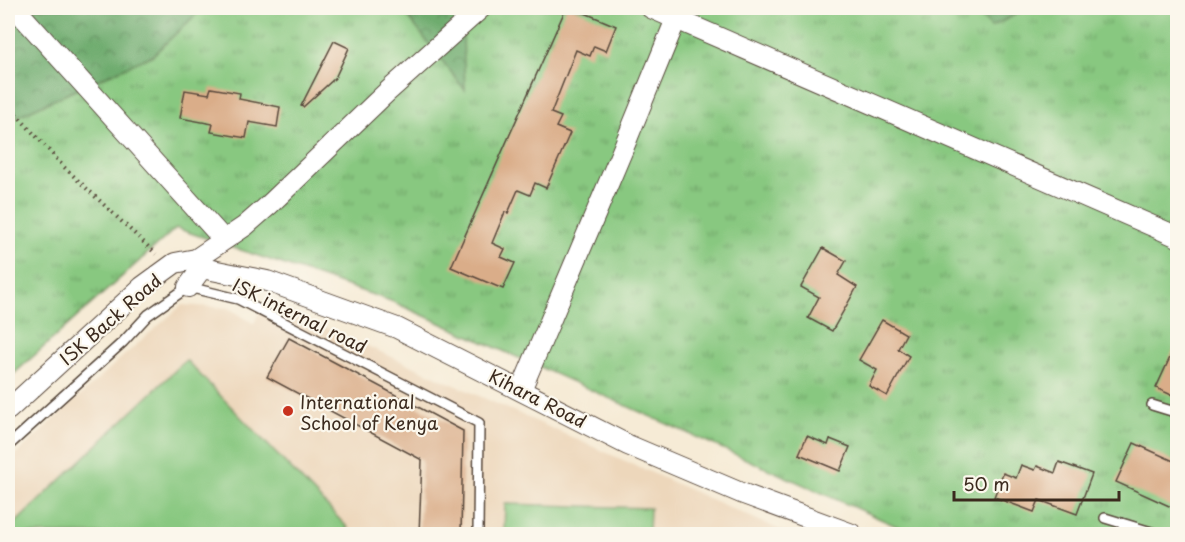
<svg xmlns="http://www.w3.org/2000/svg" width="1185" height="542" font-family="'Playpen Sans',sans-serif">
<defs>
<pattern id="grass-tufts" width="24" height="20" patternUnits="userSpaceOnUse" patternTransform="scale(1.5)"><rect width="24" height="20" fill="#88c880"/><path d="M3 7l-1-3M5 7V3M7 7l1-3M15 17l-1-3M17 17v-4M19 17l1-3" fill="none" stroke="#70a368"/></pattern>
<pattern id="forest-crowns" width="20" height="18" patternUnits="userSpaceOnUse" patternTransform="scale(1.5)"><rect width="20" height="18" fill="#6eac6e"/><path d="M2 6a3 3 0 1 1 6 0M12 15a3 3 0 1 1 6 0" fill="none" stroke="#5c8c5a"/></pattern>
</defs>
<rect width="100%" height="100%" fill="#fbf7ec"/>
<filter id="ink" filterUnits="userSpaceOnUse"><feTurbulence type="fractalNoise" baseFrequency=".0167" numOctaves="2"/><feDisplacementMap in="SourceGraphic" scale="12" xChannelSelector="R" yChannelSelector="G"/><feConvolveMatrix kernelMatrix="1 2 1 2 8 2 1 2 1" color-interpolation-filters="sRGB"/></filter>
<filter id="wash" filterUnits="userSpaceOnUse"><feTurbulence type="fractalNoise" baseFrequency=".008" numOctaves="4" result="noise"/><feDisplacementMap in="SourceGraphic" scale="24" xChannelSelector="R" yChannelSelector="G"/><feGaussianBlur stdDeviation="1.35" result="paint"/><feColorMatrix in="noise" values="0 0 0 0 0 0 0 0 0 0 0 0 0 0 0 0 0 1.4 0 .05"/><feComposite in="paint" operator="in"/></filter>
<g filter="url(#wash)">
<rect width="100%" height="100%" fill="#f6ebd6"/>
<!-- built -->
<path fill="#edd7bb" d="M264,300L789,534H8V462L119,360L182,305L229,308L254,324Z"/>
<!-- grass -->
<path fill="url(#grass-tufts)" stroke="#62794f" stroke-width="1.5" d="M8,8H1177V534H914L391,301L176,228L8,379Z"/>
<!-- forest -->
<path fill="url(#forest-crowns)" stroke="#546b46" stroke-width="1.5" d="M36,8H203L153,55L9,120L8,17Z
M401,8H462L465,90Z
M973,8H1029L991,27Z"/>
<!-- pitch -->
<path fill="#88c880" stroke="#62794f" stroke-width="1.5" d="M186,360L348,528L342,534H8V530Z
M505,504L650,508L649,534H504Z"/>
<g id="blocks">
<!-- building -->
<path fill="#daad89" d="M566,8H573L616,26L606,51L594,46L590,56L576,50L551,113L561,117L556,127L570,133L546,188L535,183L530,195L518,190L508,213L505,212L492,243L505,249L501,257L515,263L503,289L451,267Z
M334,41L349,48L335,78L303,107L301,106Z
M211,88L240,93L239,99L280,107L277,127L249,122L246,138L211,132L213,124L180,118L185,90L209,94Z
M823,248L846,261L838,275L857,287L832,331L808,318L819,297L801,287Z
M882,320L906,334L898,349L909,356L887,396L869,386L877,370L859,360Z
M289,338L463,431L461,534H419L422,460L267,377Z
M1178,340V398L1156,388Z
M807,436L828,445L830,439L850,447L840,471L799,454Z
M1134,443L1178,463V510L1116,482Z
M1059,462L1092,474L1077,514L1039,500L1034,512L994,497L1003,473L1016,478L1021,465L1035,470L1037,466L1055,473Z"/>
</g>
</g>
<g filter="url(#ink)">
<use href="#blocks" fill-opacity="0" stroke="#57473a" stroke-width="1.5"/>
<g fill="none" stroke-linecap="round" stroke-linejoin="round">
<!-- lane casing -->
<g stroke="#57473a" stroke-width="12">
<path id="lane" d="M1152,405L1178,413
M8,446L123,342L148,315L188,287L238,299L479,423L478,534
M1105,518L1158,534"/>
</g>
<!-- street casing -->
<g stroke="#57473a" stroke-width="22">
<path id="street" d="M15,8L224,240
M651,8L1178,237
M196,259L245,226L269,205L386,93L481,8
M188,287L202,268
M521,390L623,149L676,19
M8,410L142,287L175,263L196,259L202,268L267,281L397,328L628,445L741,493L852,534"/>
</g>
<!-- path -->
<path stroke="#57473a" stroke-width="4" stroke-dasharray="1.5 4.5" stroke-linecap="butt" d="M8,105L64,167L156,254"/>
<!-- lane -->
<use href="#lane" stroke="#fff" stroke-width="9"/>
<!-- street -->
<use href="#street" stroke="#fff" stroke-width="20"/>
</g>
</g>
<!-- markers -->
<circle fill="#c8321e" stroke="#fbf7ec" stroke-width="2" cx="288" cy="411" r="6"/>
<g text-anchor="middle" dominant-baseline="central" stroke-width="4.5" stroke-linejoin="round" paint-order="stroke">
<!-- street labels -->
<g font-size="18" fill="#3b2a1e" stroke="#fbf7ec">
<text transform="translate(300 315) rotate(26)">ISK internal road</text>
<text transform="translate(110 319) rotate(-41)">ISK Back Road</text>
<text transform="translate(538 398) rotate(27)">Kihara Road</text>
</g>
<!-- poi labels -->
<g font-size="18" fill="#3b2a1e" stroke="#fbf7ec" text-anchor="start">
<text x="300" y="401">International<tspan x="300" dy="21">School of Kenya</tspan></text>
</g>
</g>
<!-- margin -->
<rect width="1185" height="542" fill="none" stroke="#fbf7ec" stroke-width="30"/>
<!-- scale -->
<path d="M954 491v9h165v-9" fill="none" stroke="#3b2a1e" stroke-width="3"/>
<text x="963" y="491" font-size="18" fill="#3b2a1e" stroke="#fbf7ec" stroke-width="4.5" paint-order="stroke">50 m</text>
</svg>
